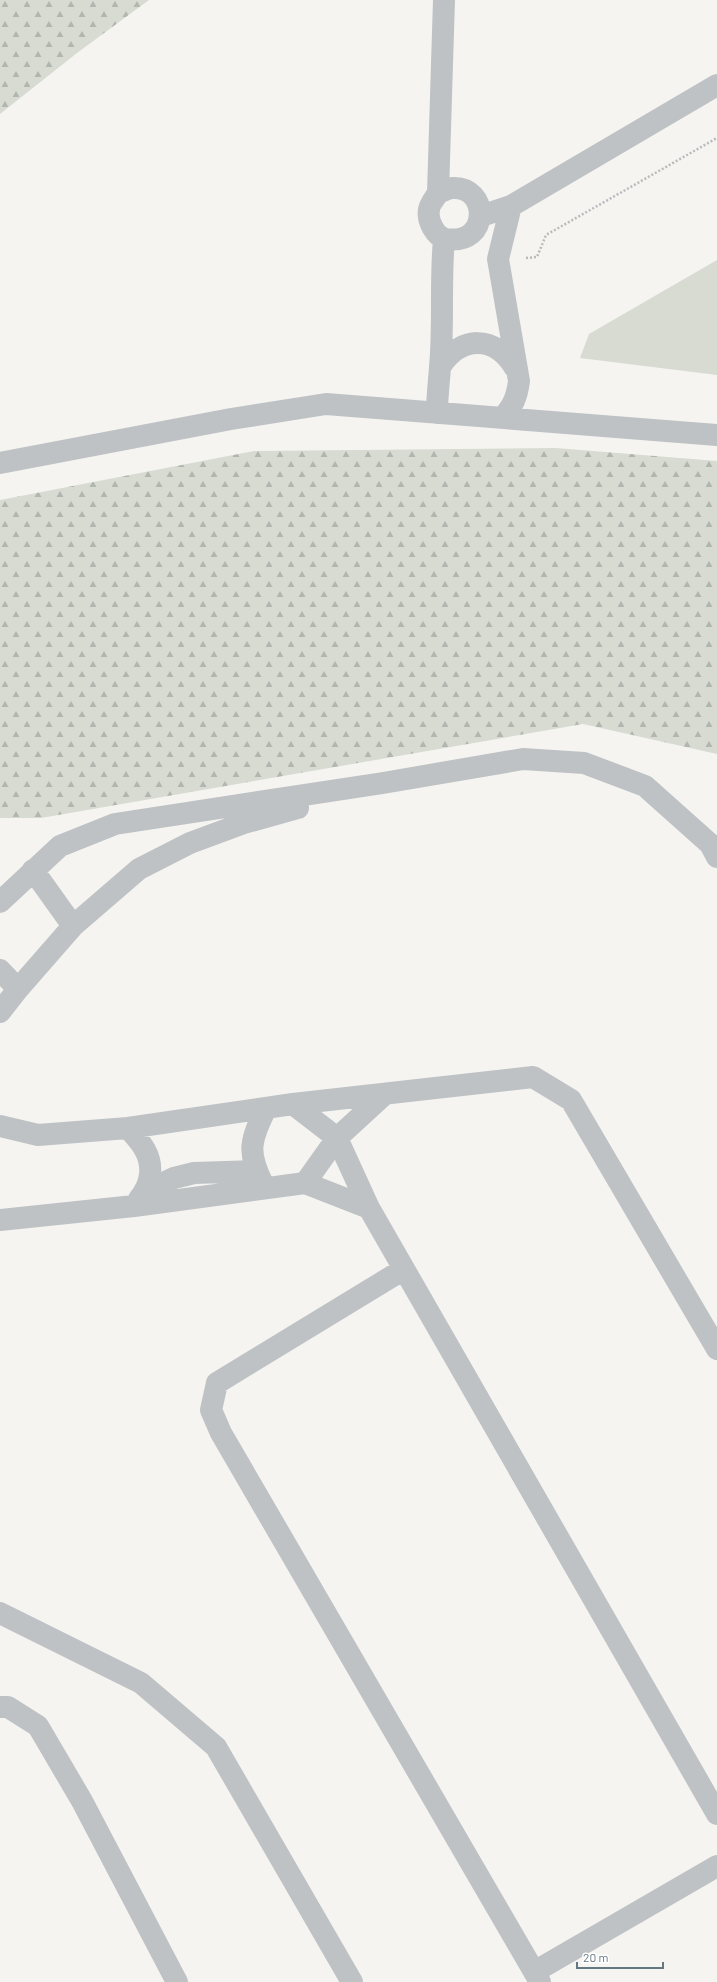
<svg xmlns="http://www.w3.org/2000/svg" width="717" height="1982" font-family="Barlow,sans-serif">
<defs>
<pattern id="forest-firs" width="22" height="20" patternUnits="userSpaceOnUse"><rect width="22" height="20" fill="#d7dbd2"/><path d="M5 1l3.5 6h-7zM16 11l3.5 6h-7z" fill="#b2b6b0"/></pattern>
</defs>
<rect width="100%" height="100%" fill="#f5f4f1"/>
<!-- forest -->
<path fill="url(#forest-firs)" d="M0,0H149L77,53L0,114Z
M556,448L717,461V754L583,724L41,818H0V500L254,451Z"/>
<!-- green -->
<path fill="#d7dbd2" d="M717,260V375L580,358L589,334Z"/>
<g fill="none" stroke-linecap="round" stroke-linejoin="round">
<!-- path -->
<path stroke="#b8bbbd" stroke-width="2.5" stroke-dasharray="2 2" stroke-linecap="butt" d="M526,258L537,257L546,235L717,138"/>
<!-- street -->
<path stroke="#bec2c5" stroke-width="22" d="M438,193C442,192 448,188 452,188C489,185 491,246 446,239C435,237 427,220 429,210C429,205 435,198 438,193L444,0
M481,216L511,206L717,85
M440,367C461,335 495,335 515,368
M437,413C437,397 439,382 440,367C444,324 440,281 444,239
M503,417C513,406 517,397 519,381L498,259L511,206
M0,463L231,419L326,404L717,435
M33,870L73,926
M0,902L60,846L115,824L383,783L523,759L584,763L645,786L710,844L717,857
M0,970L18,989
M0,1012L18,989L73,926L139,869L190,843L244,823L298,808
M293,1104L337,1138L369,1208L717,1814
M0,1126L38,1135L128,1128L293,1104L533,1077L571,1100L717,1349
M128,1128C133,1134 141,1142 145,1150C154,1166 151,1185 139,1199
M305,1183L337,1138L385,1094
M263,1184C246,1151 251,1140 266,1108
M146,1191L174,1178L194,1173L257,1171
M0,1220L134,1206L305,1183L369,1208
M404,1269L217,1383L211,1410L221,1433L540,1982
M0,1613L141,1683L216,1747L352,1982
M0,1707H8L38,1726L82,1801L177,1982
M534,1972L717,1866"/>
</g>
<!-- scale -->
<path d="M577 1962v6h86v-6" fill="none" stroke="#657780" stroke-width="2"/>
<text x="583" y="1962" font-size="12" fill="#657780" stroke="#ffffff" stroke-width="3" paint-order="stroke">20 m</text>
</svg>
